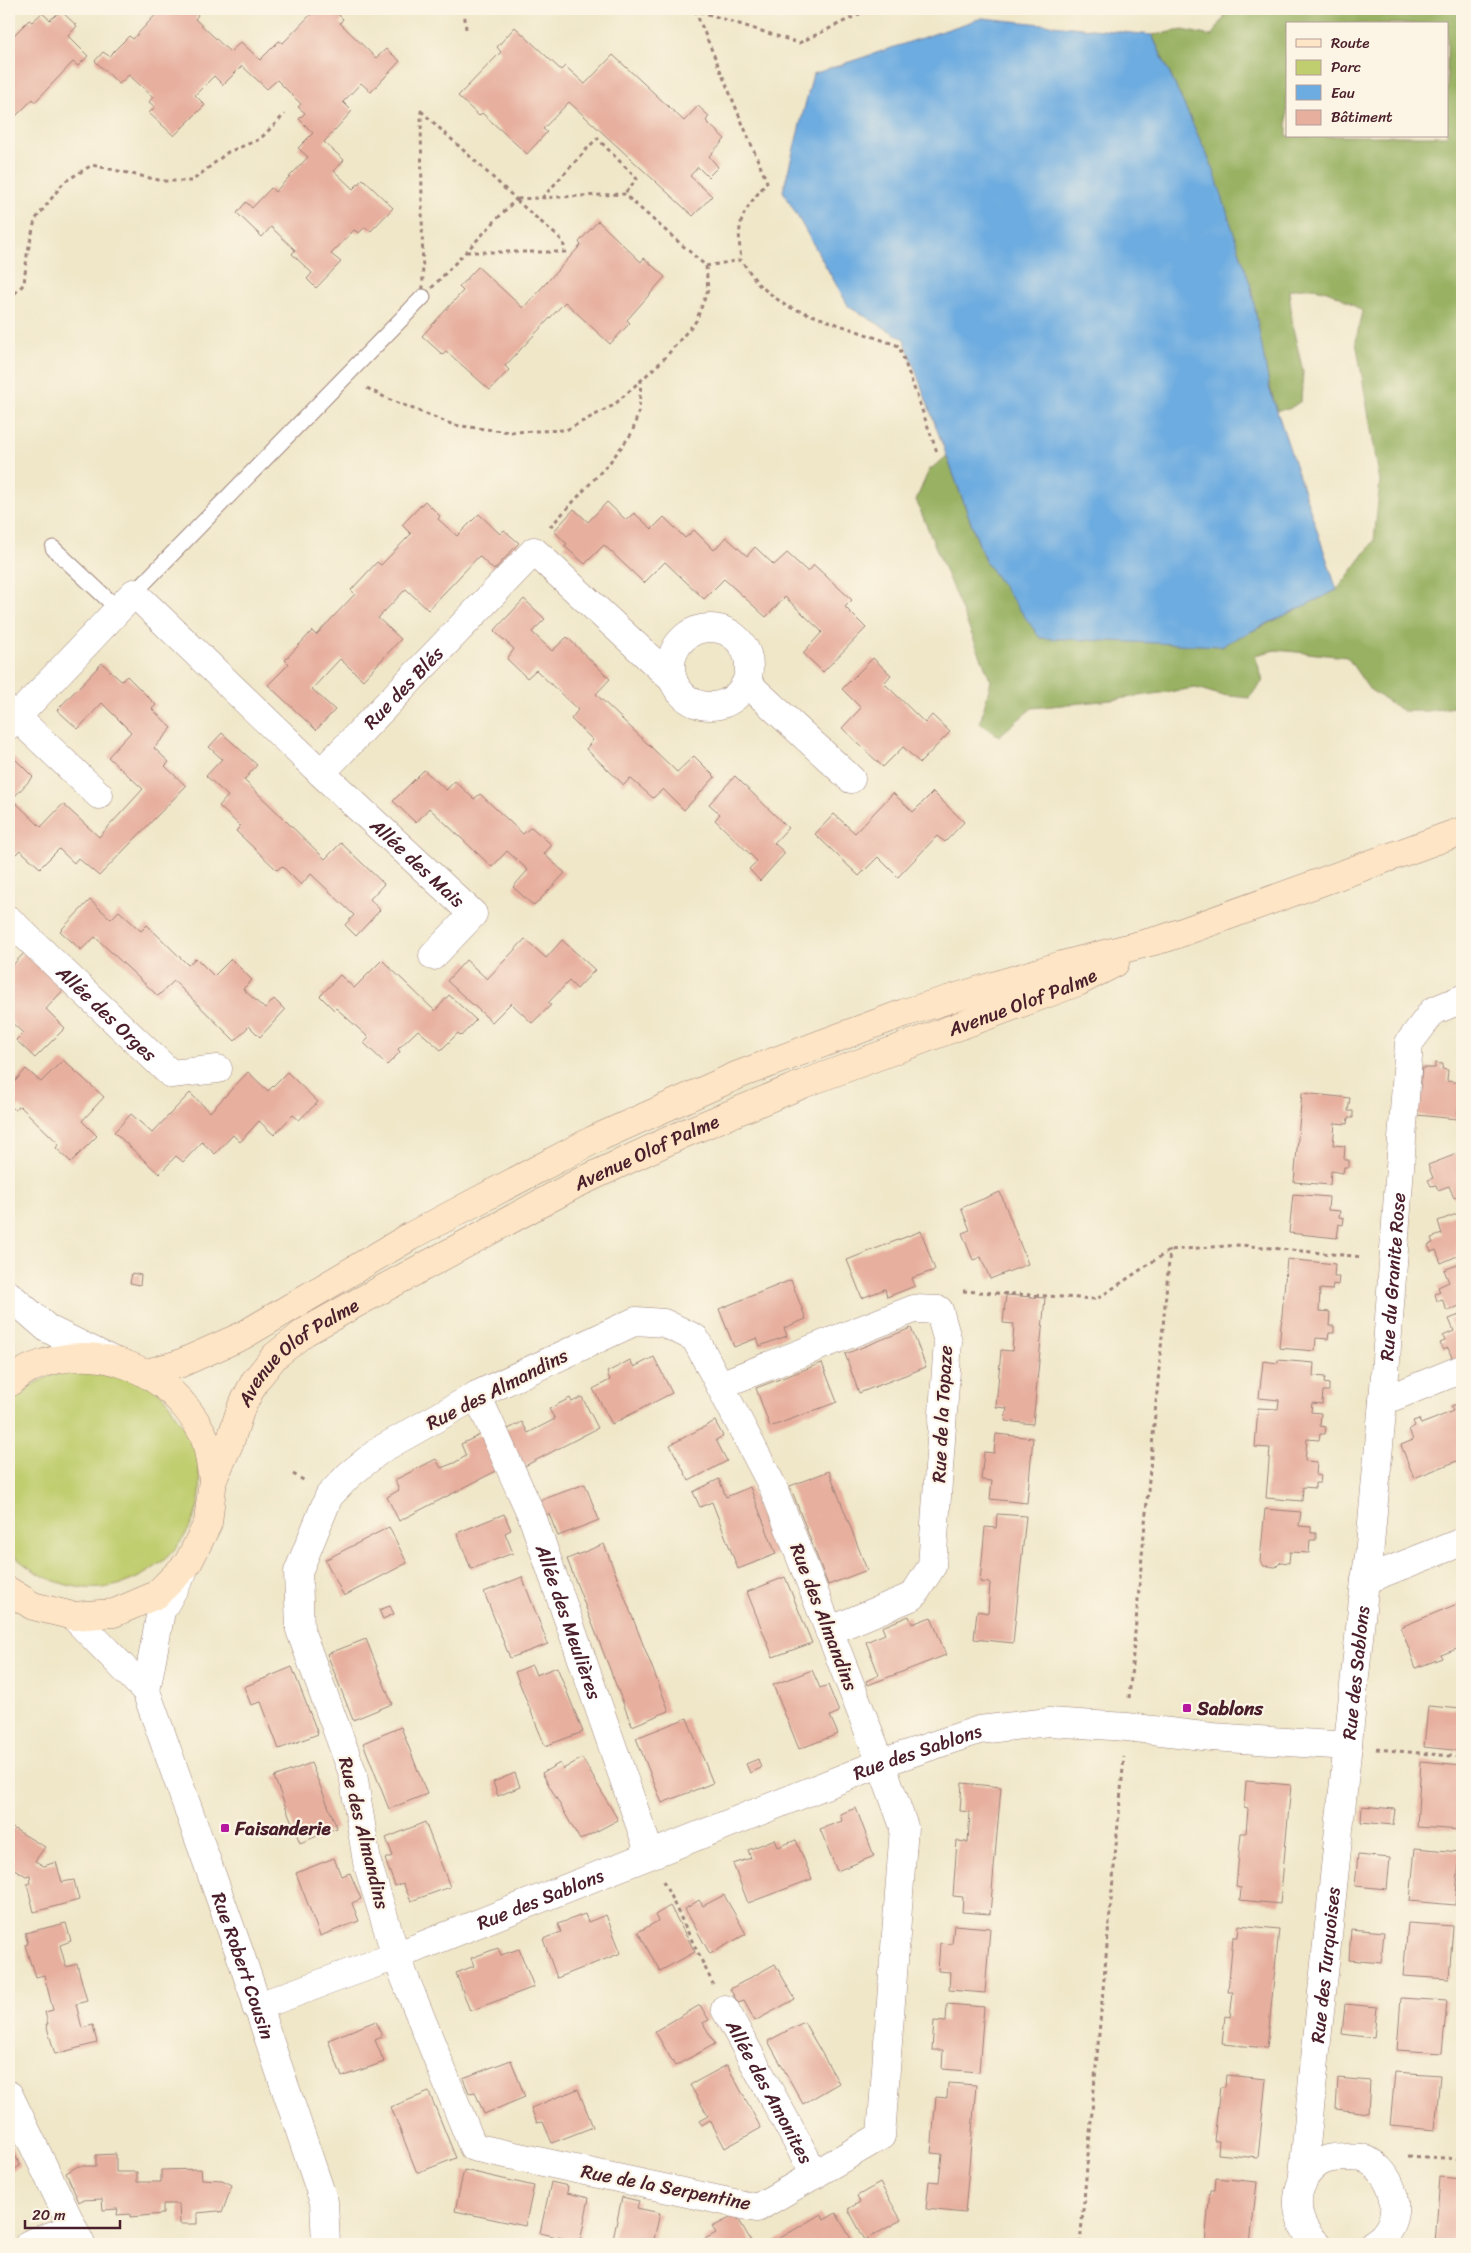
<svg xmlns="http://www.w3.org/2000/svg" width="1471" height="2253" font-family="Sriracha,sans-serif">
<rect width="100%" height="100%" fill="#fcf5e5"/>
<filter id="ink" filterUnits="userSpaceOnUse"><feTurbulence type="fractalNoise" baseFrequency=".02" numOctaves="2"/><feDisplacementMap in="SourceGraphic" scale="10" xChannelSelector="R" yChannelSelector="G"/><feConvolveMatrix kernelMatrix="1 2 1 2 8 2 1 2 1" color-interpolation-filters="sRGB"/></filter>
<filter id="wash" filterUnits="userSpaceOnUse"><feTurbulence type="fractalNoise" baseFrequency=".0096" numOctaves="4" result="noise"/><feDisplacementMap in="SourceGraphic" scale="20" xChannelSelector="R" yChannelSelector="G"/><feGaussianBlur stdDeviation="1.12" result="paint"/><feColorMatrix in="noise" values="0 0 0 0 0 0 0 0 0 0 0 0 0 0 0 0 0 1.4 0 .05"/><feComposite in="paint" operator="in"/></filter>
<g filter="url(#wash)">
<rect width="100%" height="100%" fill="#f0e7c9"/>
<!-- green -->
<path fill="#c1ce6f" stroke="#86764d" d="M95,1367C107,1372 153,1385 159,1391C167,1398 173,1411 178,1419C184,1428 195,1438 197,1448C199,1456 199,1466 199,1474C200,1480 201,1487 200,1493C195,1547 139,1593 85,1588C55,1585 31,1572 9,1551V1405C30,1379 63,1369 95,1367Z"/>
<!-- forest -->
<path fill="#98b162" stroke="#716846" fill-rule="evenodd" d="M1225,9H1462V706L1427,711H1403L1369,689L1347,657L1276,650L1255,655L1263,681L1249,698L1220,695L1196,688L1111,700L1032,708L999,736L980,723L991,681L916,500L929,470L947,456L985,561L1221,646L1337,590L1374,541L1380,482L1356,341L1362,311C1337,294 1320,283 1289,290L1293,328L1303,371L1301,401L1289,409L1276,410L1212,166L1152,35L1183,30L1211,36L1224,18ZM1287,24H1447V136H1287Z"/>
<!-- water -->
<path fill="#6dace0" stroke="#5c6686" d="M982,18L1152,35L1213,168L1251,287L1270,390L1337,590L1221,646L1040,638L985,561L904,339L849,307L783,191L813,74Z"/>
<g id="blocks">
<!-- building -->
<path fill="#e7af9e" d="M161,9H193L198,15L195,19L230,52L241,42L260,60L279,41L283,43L316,9H338L335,11L343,19L340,23L376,58L386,49L400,61L371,92L361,83L343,102L352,111L324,142L344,160L334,171L353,189L363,179L393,208L371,231L365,227L359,233L354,230L331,254L341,262L316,288L307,279L312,273L292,254L295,250L271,227L262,237L237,213L246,202L252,208L271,188L275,192L308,157L298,148L313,133L299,119L305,113L298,107L301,104L277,80L267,89L242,66L223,85L214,76L195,95L205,105L174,136L149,113L155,107L149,102L153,97L129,75L119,84L95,61L103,52L109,56L129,36L133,39Z
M61,11L77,26L68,36L88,56L78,66L73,62L35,102L33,99L14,118L9,114V40L29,20L32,22L42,13L50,20Z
M515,27L561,70L565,66L585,84L613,55L684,121L698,106L709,116L706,121L725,139L709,156L718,167L708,177L698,167L690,176L712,196L693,216L569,102L543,129L547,132L527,154L482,113L479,116L458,96L501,52L497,47Z
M598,221L641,262L644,258L665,277L627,320L630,323L610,344L565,302L505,366L509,370L490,390L446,351L443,355L422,336L463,291L459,287L478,267L523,308L581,245L579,242Z
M425,501L440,516L438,519L457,536L479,514L500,534L504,530L519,543L494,570L479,556L428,610L406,589L378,618L401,639L363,680L340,659L312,689L335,710L316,730L268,685L289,664L285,660L312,631L316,635L355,594L351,590L377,562L381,565L411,534L402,525Z
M607,502L626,520L634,513L652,529L664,517L685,538L694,530L714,550L726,537L747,556L755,547L774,565L787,553L808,572L814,565L852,600L845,607L866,628L823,672L803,653L822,632L785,597L766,617L724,579L704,599L665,562L644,583L604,545L585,564L564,546L567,544L554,531L574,509L588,522Z
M524,599L545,619L532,632L552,651L567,637L610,679L596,694L677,772L694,756L715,777L684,810L663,789L653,798L630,778L624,785L586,749L593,740L571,719L578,710L536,670L527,678L507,659L514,649L494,631Z
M873,658L891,675L884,683L925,723L932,715L950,732L920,763L903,747L883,767L842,728L861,708L842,689Z
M102,663L121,681L127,676L156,705L152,709L172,728L154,748L169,762L165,766L186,786L99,876L78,858L74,863L59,849L40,868L20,850L16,854L9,847V762L13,757L33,777L12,799L41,827L63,804L99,837L143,789L108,757L131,732L102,703L78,729L57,710Z
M222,733L257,765L244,780L325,859L341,843L384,884L370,899L380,910L356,936L345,925L354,915L311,874L301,885L282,866L277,870L236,831L240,826L219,806L228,796L206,776L222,759L209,747Z
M424,770L446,790L455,781L474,799L480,794L523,834L531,827L552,845L544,854L565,873L534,906L513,887L528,870L507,851L492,867L429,808L416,823L393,801Z
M735,776L788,828L774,843L785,853L760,881L749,869L757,861L715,820L720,814L709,804Z
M933,792L964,822L945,842L937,836L898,877L878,857L859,876L815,834L834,814L855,833L893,793L913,812Z
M90,900L111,919L119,911L141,931L147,925L188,965L196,958L214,976L231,959L252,980L243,989L265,1009L274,999L285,1010L260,1037L249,1026L235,1041L174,981L158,996L95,937L81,950L60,931Z
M525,939L546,958L562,940L595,970L577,989L569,981L548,1003L551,1005L532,1023L511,1003L492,1022L447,981L466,960L487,979Z
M25,952L64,989L46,1009L65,1028L35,1058L16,1040L23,1033L9,1020V969Z
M382,960L435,1011L449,995L476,1020L461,1036L458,1033L441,1050L418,1030L398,1049L400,1052L387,1065L364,1043L369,1038L336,1008L334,1010L320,996L340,975L354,988Z
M63,1060L104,1097L82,1121L97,1136L71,1162L56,1148L59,1144L20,1106L15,1110L9,1104V1088L26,1069L41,1082Z
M1435,1063L1443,1064L1442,1069L1448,1070L1447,1081L1461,1083L1457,1119L1417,1115L1422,1068H1435Z
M248,1072L268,1091L287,1072L318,1102L299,1120L293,1115L274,1135L259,1121L240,1142L233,1135L215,1154L202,1142L183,1162L176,1156L159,1174L114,1132L131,1114L152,1133L190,1093L210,1112Z
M1302,1093L1350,1098L1348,1111H1353V1118H1348L1347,1124L1335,1123L1333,1145L1345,1146L1344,1160H1349V1167H1344L1343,1173L1331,1171L1330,1185L1294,1182Z
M1462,1152V1195L1454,1198L1449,1186L1438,1190L1436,1185L1431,1186L1428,1180L1433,1178L1428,1165Z
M1000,1192L1028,1264L990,1279L981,1257L973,1260L962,1233L970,1230L961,1208Z
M1293,1194L1329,1197L1328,1210L1340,1211L1339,1217L1344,1218L1343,1225L1339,1224L1337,1238L1289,1233Z
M1462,1212V1254L1441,1263L1436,1250L1431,1252L1428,1245L1433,1243L1431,1238L1442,1234L1438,1221Z
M921,1231L935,1270L912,1278L915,1286L887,1297L885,1289L862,1298L847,1260Z
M1287,1259L1335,1264L1334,1277H1339L1338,1285L1333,1284L1332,1290L1320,1289L1319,1311L1330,1312L1329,1326H1334V1333H1329L1328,1339L1316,1338L1315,1351L1279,1348Z
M1462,1263V1305L1447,1311L1442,1299L1437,1301L1435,1294L1440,1292L1438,1287L1449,1282L1444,1270Z
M132,1273L141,1275L140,1285L130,1283Z
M791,1280L806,1319L784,1328L787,1336L773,1341L760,1346L757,1338L734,1347L719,1309Z
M1006,1295L1045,1298L1033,1424L1005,1421L1007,1408L996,1407L1001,1350L1012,1351L1013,1338L1014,1324L1003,1323Z
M1462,1314V1356L1453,1360L1448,1348L1443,1350L1440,1343L1445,1341L1443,1336L1454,1331L1449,1319Z
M911,1328L926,1367L859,1393L845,1354Z
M654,1357L672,1393L612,1424L593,1389L610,1380L607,1372L619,1366L630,1360L634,1367Z
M1278,1360L1314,1363L1313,1376L1325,1377L1324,1383L1329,1384V1391H1323L1322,1404L1312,1403L1311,1412L1321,1413L1320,1426L1326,1427L1325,1434H1320L1319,1440L1307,1439L1305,1461L1317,1462L1316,1475L1321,1476L1320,1483H1315V1488L1303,1487L1302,1501L1266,1498L1270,1448L1255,1447L1258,1408L1278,1409L1279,1400L1259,1398L1263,1361L1278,1363Z
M822,1363L837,1402L770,1427L756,1388Z
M582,1397L598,1428L521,1468L502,1432L522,1422L528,1433L555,1419L549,1409L570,1398L572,1402Z
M1458,1404L1460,1409L1462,1408V1459L1414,1478L1401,1445L1413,1440L1409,1429L1415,1426L1413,1421L1419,1419L1421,1424L1434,1419L1453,1411L1451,1406Z
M715,1421L723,1436L716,1440L727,1461L689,1481L670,1445Z
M482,1434L500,1469L399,1521L387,1497L399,1490L395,1480L436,1459L441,1468L454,1463L466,1456L461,1444Z
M996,1434L1033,1438L1027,1503L990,1499L992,1481L981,1480L984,1452L994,1453Z
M829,1471L867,1570L828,1585L790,1486Z
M719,1479L726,1497L750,1487L776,1554L738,1569L712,1502L700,1507L693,1492Z
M585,1484L599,1520L558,1536L549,1514L543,1517L536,1502Z
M1265,1509L1301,1512L1299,1526L1311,1527V1533H1316V1540H1310L1309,1553L1290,1552L1289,1563L1281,1562L1276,1567L1264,1566L1260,1561Z
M504,1514L511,1530L505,1533L513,1553L471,1569L457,1533Z
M997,1514L1026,1516L1013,1643L974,1639L977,1611L988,1613L990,1583L980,1582L985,1527L996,1528Z
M389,1527L407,1563L344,1596L325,1560Z
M604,1544L669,1711L632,1726L567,1559Z
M522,1577L548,1644L510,1658L484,1592Z
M785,1577L812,1643L773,1657L747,1592Z
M1462,1602V1647L1441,1655L1442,1658L1416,1668L1401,1627Z
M390,1606L394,1614L383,1619L379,1610Z
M909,1616L912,1624L931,1617L946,1655L868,1685L866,1681L879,1675L866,1642L885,1634L882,1627Z
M366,1639L392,1704L353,1720L327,1654Z
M532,1665L536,1675L557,1667L583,1732L545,1746L515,1672Z
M292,1667L318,1734L279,1749L261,1702L251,1705L244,1687Z
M812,1670L820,1688L828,1685L839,1712L830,1716L838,1734L799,1749L773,1685Z
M1428,1706L1462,1709V1751L1424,1747Z
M687,1718L713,1783L662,1803L636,1738Z
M401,1727L427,1794L389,1809L363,1743Z
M582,1758L618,1820L580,1840L542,1773L560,1763L563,1769Z
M758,1759L761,1768L750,1773L746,1764Z
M1421,1761L1462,1765V1830L1417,1827Z
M311,1763L337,1828L300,1843L274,1777Z
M515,1773L520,1787L498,1796L493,1782Z
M1246,1781L1291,1785L1280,1904L1240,1900L1241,1888L1236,1887L1241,1833H1246L1248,1809L1244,1808Z
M962,1783L1001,1787L990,1914L962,1912L963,1897L953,1896L957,1841L968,1842L970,1812L960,1811Z
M1362,1806L1395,1809L1393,1825L1361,1822Z
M856,1808L874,1856L837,1871L820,1829L842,1821L840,1814Z
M425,1822L450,1887L411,1901L403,1883L395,1886L385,1859L393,1856L386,1838Z
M11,1827L45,1847L35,1861L44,1866L56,1862L62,1882L74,1880L79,1900L34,1912L27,1884L31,1883L30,1875L26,1876L9,1866V1831Z
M775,1839L778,1847L796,1840L812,1879L748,1903L733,1864L751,1858L748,1850Z
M1415,1848L1460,1852L1455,1905L1410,1901Z
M1358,1855L1390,1858L1387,1889L1355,1886Z
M334,1858L341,1876L350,1873L361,1899L352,1903L359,1921L320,1936L296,1873Z
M724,1895L746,1934L710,1954L685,1909L699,1900L703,1906Z
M670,1906L695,1952L660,1971L638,1932L658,1921L655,1915Z
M585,1914L588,1922L606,1915L621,1953L557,1978L543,1939L561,1932L558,1924Z
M66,1923L71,1941L60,1945L66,1967L77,1964L87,2001L76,2004L82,2028L93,2025L97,2043L55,2054L46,2024H48L45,2012L53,2010L44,1975L36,1977L32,1964L31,1965L25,1945L28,1944L25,1933Z
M1408,1923L1453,1926L1449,1979L1403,1976Z
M954,1925L990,1928L985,1993L949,1990L950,1972L938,1971L940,1943L952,1944Z
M1239,1925L1279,1929L1267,2048L1222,2044L1225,2016L1230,2017L1233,1992H1228L1233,1937H1238Z
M1351,1929L1384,1932L1381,1963L1349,1960Z
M498,1948L501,1955L519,1949L534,1987L470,2011L456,1973L474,1966L471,1958Z
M775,1964L795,1999L755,2021L744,2001L738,2003L730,1989Z
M1401,1998L1447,2001L1442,2053L1397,2050Z
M947,2004L984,2007L979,2072L942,2069L943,2050H932L934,2021L946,2022Z
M1345,2004L1377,2007L1374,2038L1342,2034Z
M700,2005L709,2020L703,2023L715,2044L675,2066L655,2031Z
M376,2021L382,2037L375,2040L384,2062L342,2077L328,2040Z
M804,2022L839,2083L803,2104L768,2041Z
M511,2060L525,2097L484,2114L475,2092L469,2093L463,2078Z
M727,2065L761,2128L725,2148L710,2120L702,2125L699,2121L708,2116L690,2085Z
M1395,2072L1440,2075L1435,2130L1390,2126Z
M1226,2075L1266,2079L1258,2158L1218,2154L1219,2141H1214L1220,2087H1225Z
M1338,2078L1370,2081L1368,2113L1336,2109Z
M948,2083L976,2085L965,2213L926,2209L929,2181L939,2182L942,2154L931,2153L936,2097L947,2098Z
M578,2089L593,2127L552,2143L543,2122L537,2123L531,2108Z
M429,2092L456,2158L417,2173L391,2107Z
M9,2141L20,2166L9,2172Z
M116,2154V2172H137V2182H161V2170L201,2169L202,2179L222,2180L232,2185L222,2213L218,2211L197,2213V2224H180L179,2204H163V2214L130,2217V2214L117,2215L118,2209L103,2210L102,2199L82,2200L79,2202L66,2173L78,2166H96V2155Z
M464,2170L534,2186L525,2226L455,2211Z
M1440,2177L1462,2179V2244H1435Z
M1216,2178L1257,2182L1250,2244H1205L1210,2190H1215Z
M551,2182L568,2186L567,2193L589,2198L580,2242L540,2233Z
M880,2183L901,2220L865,2240L848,2209L860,2202L857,2196Z
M622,2197L639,2201L637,2208L660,2213L653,2244H612Z
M836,2213L854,2244H777L775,2241L821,2214L824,2220Z
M736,2215L753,2244H706L703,2240L716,2233L712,2227Z"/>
</g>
</g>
<g filter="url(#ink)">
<use href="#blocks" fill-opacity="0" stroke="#9d837a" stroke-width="1"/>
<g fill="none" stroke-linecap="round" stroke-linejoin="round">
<!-- service casing -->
<g stroke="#9d837a" stroke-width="17">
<path id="service" d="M53,548L118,609
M134,593L423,297"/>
</g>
<!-- minor casing -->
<g stroke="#9d837a" stroke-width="29">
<g id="minor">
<circle cx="710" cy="667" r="39"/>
<path d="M747,683L851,779"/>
<path d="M9,710L99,795"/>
<path id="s1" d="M9,725L134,593L321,773L534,551L673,680"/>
<path id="s2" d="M321,773L473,914L433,956"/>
<path id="s3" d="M9,920L171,1074L218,1069"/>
<path d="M9,1295L48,1329L110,1359"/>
<path d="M636,1321L664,1323L695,1338L773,1487L881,1763L904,1827L881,2136L757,2208L473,2147L396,1956L367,1862L353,1774L300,1630L298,1572L329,1496L349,1475L380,1450L477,1395Z"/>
<path d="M720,1385L914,1309L939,1310L948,1342L932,1566L913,1596L829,1631"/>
<path id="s4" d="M477,1395L532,1516L650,1854"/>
<path d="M1383,1401L1462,1369"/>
<path d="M1365,1580L1462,1542"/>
<path id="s5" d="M73,1616L146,1691L240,1954L324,2202L326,2244"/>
<path d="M146,1691L161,1611L183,1572"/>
<path id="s6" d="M256,2007L396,1956L881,1763L979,1730L1049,1722L1127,1727L1212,1737L1348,1746"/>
<path id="s7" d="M725,2009L815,2175"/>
<path d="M9,2095L81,2244"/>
<path id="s8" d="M1302,2184L1365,1580L1369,1556L1383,1401L1409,1043L1433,1011L1462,999"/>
<path d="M29,2244L73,2228"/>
<path d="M1317,2244C1293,2223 1290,2185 1317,2164C1325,2158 1337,2157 1347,2157C1351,2158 1358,2157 1362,2158C1381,2164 1393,2184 1394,2202C1396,2219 1388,2235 1373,2244"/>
</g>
</g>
<!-- secondary casing -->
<g stroke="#9d837a" stroke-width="29">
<g id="secondary">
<path d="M147,1373L179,1364L242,1336L411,1236L593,1140L738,1075L904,1013L1062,965L1166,938L1462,831"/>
<path d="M9,1383C16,1378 23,1371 31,1368C99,1339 170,1370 203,1434C209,1447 210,1465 213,1479"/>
<path id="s9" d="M9,1591L33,1606L73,1616L114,1613L156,1595L188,1563L208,1523L213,1479L230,1442L241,1408L255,1381L275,1356L305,1332L353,1305L576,1184L683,1134L803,1084L1078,982L1115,963"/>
</g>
</g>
<!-- path -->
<path stroke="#9d837a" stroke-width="3" stroke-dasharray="4 4" stroke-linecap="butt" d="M464,9L466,29
M692,9L799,43L870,9
M695,10L767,182C742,214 736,218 741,260
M421,111L516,199L423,297Z
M542,198L597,138L637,179L624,194
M466,252H565L563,241L516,200
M706,266L741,260L759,285L786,306L899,346L937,452
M9,299L24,284L27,255L35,220L64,182L92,165L163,181H192L228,152L260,139L285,114
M367,388L388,399L454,425L510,432L566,430L614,405L663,360L696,321L708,290L706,266L624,194L516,199
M550,527L610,462L632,433L639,410L641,381
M963,1291L1097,1299L1170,1250L1240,1245L1363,1257
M293,1474L305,1481
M1129,1698L1170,1250
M1376,1749L1462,1757
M663,1881L713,1984
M1408,2156L1462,2159
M1080,2244L1124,1757"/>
<!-- service -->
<use href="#service" stroke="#fff" stroke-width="15"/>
<!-- minor -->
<use href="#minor" stroke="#fff" stroke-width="28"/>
<!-- secondary -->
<use href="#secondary" stroke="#fde5c5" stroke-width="28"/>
</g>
</g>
<!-- markers -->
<g fill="#b5179e" stroke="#fcf5e5" stroke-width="2">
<rect x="1182" y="1703" width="10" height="10" rx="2.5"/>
<rect x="220" y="1823" width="10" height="10" rx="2.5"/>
</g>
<g text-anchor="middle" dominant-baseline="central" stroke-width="4.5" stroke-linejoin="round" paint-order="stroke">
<!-- street labels -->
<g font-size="19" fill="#4a1f2b" stroke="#fcf5e5">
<text stroke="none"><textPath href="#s1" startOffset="560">Rue des Blés</textPath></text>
<text stroke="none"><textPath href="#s2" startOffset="132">Allée des Mais</textPath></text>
<text stroke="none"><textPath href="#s9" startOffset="1259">Avenue Olof Palme</textPath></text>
<text stroke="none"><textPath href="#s3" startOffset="135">Allée des Orges</textPath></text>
<text stroke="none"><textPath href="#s9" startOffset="854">Avenue Olof Palme</textPath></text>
<text stroke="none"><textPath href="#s8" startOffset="912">Rue du Granite Rose</textPath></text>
<text stroke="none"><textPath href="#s9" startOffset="449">Avenue Olof Palme</textPath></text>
<text transform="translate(497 1389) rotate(-27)">Rue des Almandins</text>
<text transform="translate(942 1414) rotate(-87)">Rue de la Topaze</text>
<text transform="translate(824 1617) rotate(69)">Rue des Almandins</text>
<text stroke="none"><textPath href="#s4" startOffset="245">Allée des Meulières</textPath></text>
<text stroke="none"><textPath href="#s8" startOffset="514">Rue des Sablons</textPath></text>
<text stroke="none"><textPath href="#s6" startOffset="709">Rue des Sablons</textPath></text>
<text transform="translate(364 1833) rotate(76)">Rue des Almandins</text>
<text stroke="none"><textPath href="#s6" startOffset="304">Rue des Sablons</textPath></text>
<text stroke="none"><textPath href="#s8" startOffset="220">Rue des Turquoises</textPath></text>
<text stroke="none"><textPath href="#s5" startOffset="396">Rue Robert Cousin</textPath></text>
<text stroke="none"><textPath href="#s7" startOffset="94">Allée des Amonites</textPath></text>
<text transform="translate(666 2187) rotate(11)">Rue de la Serpentine</text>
</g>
<!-- poi labels -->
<g font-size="19" font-weight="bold" fill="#4a1f2b" stroke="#fcf5e5" text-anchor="start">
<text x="1197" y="1708">Sablons</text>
<text x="235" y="1828">Faisanderie</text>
</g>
</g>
<!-- margin -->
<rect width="1471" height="2253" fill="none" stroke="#fcf5e5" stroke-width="30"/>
<!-- legend -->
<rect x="1286" y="22" width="162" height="115" fill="#fcf5e5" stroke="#b59f9b"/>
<rect x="1296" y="39" width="25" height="8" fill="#fde5c5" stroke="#b59f9b"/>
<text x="1331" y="48" font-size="15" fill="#4a1f2b">Route</text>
<rect x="1296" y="60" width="25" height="15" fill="#c1ce6f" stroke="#b59f9b"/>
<text x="1331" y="72" font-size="15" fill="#4a1f2b">Parc</text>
<rect x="1296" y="85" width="25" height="15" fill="#6dace0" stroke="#b59f9b"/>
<text x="1331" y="98" font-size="15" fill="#4a1f2b">Eau</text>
<rect x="1296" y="110" width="25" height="15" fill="#e7af9e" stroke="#b59f9b"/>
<text x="1331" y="122" font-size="15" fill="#4a1f2b">Bâtiment</text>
<!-- scale -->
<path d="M25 2220v8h95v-8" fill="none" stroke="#4a1f2b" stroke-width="2.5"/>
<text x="32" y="2220" font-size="15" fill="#4a1f2b" stroke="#fcf5e5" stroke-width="4" paint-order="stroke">20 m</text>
</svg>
